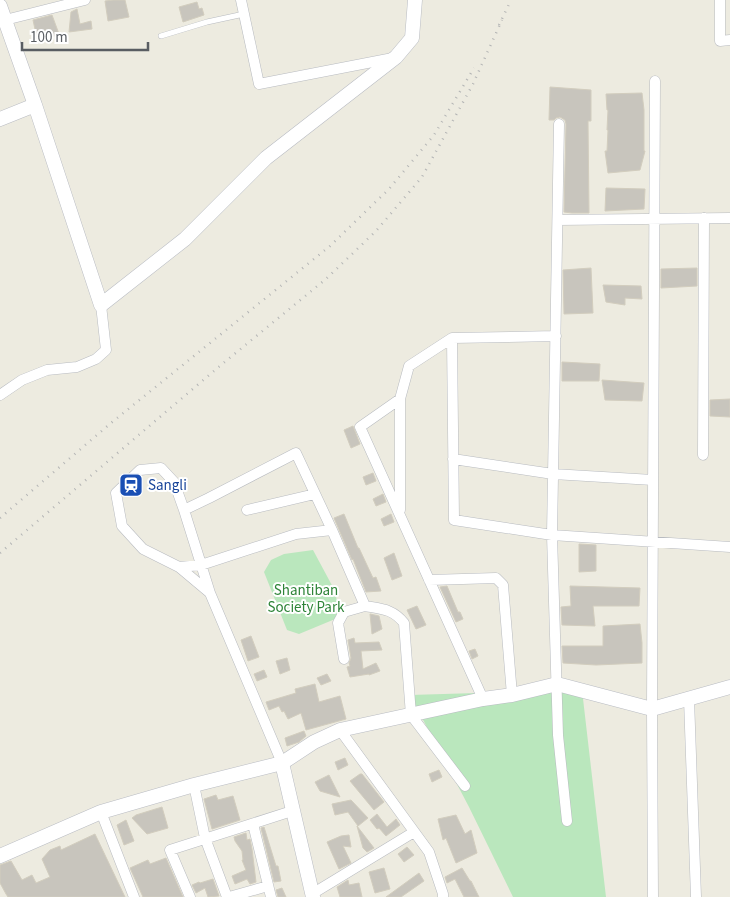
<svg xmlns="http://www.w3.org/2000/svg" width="730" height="897" font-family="'Source Sans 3',sans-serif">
<rect width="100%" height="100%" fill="#edebe0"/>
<!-- green -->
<path fill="#bae7bd" d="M313,550L335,591L340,617L299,634L287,630L264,572L271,560L284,554Z
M582,690L606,897H513L469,807L410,695Z"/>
<!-- building -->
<path fill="#c8c5bd" stroke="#d2cdbe" d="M113,0H125L129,17L108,21L105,1Z
M197,2L199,9L202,8L204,15L183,22L179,7Z
M77,9L80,24L91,21L92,29L69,32L71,12Z
M52,15L59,34L38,43L33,20Z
M550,87L591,90V121H588L589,213H572L564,212L566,124L565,120L560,117L556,118L554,120H549Z
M642,93L644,110V151H645L640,170L608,173L605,151H607L608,130H607L608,110H607L606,94Z
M606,188L645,189L644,209L605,211Z
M591,268L593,313L564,314L563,270Z
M697,268V286L661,288V269Z
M603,285L641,286L642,299L625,298V305L606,302Z
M562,362L600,364L599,381H562Z
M602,380L644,383L642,401L605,400Z
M730,399V417L710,416V400Z
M353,426L360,444L351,448L344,430Z
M373,473L376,481L366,485L363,477Z
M383,494L386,502L376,506L373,499Z
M344,514L358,548H359L373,578L376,577L381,591L366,592L353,559L352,560L334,518Z
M391,514L394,522L384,526L381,519Z
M579,544L596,545V571L579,572Z
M394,553L402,576L392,580L384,558Z
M447,586L458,612H460L463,619L456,622L440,587Z
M570,586L640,588L639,606H593L595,626L562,625L561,607L571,606Z
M417,606L426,625L416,629L407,610Z
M370,614L379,616L382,629L372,634Z
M640,624L642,643V663L596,665L563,663L562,646H603V626Z
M251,636L259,657L248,661L241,640Z
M354,638L355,643L379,642L382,650L361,651L363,669L376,663L380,671L369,675V674L350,677L347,667L350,666L349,663L351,658L348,640Z
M475,649L478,656L472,659L469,651Z
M287,658L290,670L280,674L276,661Z
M264,670L267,677L257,681L254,674Z
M327,674L331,681L321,685L317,678Z
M315,684L319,702L340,696L346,719L306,730L301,713L288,719L284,711L282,712L279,706L269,710L266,702L296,693L295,689Z
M304,731L306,736L299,742L287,746L285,738Z
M345,758L348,765L338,770L335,762Z
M439,770L442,777L432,782L429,774Z
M360,774H362L384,802L374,810L350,781Z
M329,775L340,797L320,791L315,782Z
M216,795L218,800L233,796L240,820L212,829L204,799Z
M351,800L368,818L358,826L348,812L335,815L332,804Z
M162,807L168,828L147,834L132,818L136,815Z
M377,814L387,827L396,819L400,825L386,836L379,828L377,829L370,820Z
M456,815L465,834L471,830L477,853L456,863L446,838L443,840L438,819Z
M126,820L134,841L124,845L117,825Z
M357,826L374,848L367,852L363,848Z
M264,827L276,866H278L281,881L274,882L261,828Z
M246,833L247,840L250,839L252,849L256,882L250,884L247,879L235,884L232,876L246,870L242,860H243L242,851L235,841L234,837Z
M95,834L125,897H8L6,894L0,883V865L11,861L22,880L32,875L36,883L50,877L42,859L50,850L60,846L61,850Z
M349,835L351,847L343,846L351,863L339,869L327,842L341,836Z
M407,847L414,855L404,862L398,854Z
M166,858L183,897H143L130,868L148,860L150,864Z
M384,868L390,889L375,893L369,872Z
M462,868L470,881H471L479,897H464L455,879L447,883L445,877Z
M419,873L424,881L401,897H386Z
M213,879L219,896L208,897L205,888L196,893L192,885L199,882L200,883Z
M348,880L349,885L359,883L362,897H340L337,887Z
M282,888L286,897H278L276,890Z"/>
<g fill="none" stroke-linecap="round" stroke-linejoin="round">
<!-- lane casing -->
<g stroke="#b8bbc0" stroke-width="6">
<path id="lane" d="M161,36L207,22L244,14"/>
</g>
<!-- street casing -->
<g stroke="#b8bbc0" stroke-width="11">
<path id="street" d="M241,0L259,84L393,58
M720,0V41L730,40
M5,20L85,0
M559,124L552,535L558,735L567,821
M558,220L730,218
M452,338L556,336
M0,395L22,380L47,370L77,367L96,359L106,350L101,305
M703,455L704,218
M453,459L553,474L653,480
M184,510L209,498L296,453L332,530L365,606C382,609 393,609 404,623L411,715L465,786
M247,510L315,494
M400,510V399
M179,567L201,565L296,534L332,530
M429,580L496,578L503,585L512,695
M210,593L179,567L143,549L122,526L116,493L140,470L161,468L174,482L184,510L210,593L282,763
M344,659L338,623L344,612L365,606
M483,699L360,427L400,399L409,366L452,338L454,520L552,535L730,547
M689,699L696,897
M340,730L429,852L443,894V897
M194,785L205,838L227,897
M101,812L134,897
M253,824L271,897
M312,894L414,832
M190,897L170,850L292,811
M229,897L268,886
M653,897L652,709L655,81"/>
</g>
<!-- secondary casing -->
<g stroke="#b9bcc3" stroke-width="15">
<path id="secondary" d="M0,6L35,105
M0,119L35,105L101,305L185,239L266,158L396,57L412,38L415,0
M0,856L101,812L194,785L282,763
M313,897L282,763L314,742L340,730L483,699L512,695L557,684L652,709L730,687"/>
</g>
<!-- lane -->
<use href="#lane" stroke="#fff" stroke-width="5"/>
<!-- street -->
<use href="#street" stroke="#fff" stroke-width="10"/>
<!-- secondary -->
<use href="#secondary" stroke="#fff" stroke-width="14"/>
<!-- rail -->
<path stroke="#b4b5b5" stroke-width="2.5" stroke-dasharray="1 6" stroke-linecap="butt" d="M499,25L511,0
M0,518L111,423L330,246L389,189L434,135L474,68
M0,553L221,365L326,279L376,231L422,177L473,84L502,20"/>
</g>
<!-- icons -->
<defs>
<g id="station-square" transform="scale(1.25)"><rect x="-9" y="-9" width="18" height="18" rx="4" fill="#1a4fb4" stroke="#fff"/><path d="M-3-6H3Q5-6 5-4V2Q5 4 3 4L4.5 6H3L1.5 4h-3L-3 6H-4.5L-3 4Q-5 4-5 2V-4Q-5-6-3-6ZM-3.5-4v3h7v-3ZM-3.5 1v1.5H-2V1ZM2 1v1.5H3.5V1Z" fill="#fff"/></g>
</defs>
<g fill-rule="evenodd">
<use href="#station-square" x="131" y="485"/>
</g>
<g text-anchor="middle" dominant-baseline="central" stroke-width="4" stroke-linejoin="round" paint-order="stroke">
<!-- transit labels -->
<g font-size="15" fill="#164399" stroke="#fff" text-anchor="start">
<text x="148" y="485">Sangli</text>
</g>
<!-- park labels -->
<g font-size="15" fill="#2e8438" stroke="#fff">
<text x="306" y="590">Shantiban<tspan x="306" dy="17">Society Park</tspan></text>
</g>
</g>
<!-- scale -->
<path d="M22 42v8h126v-8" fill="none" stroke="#595d62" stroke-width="2.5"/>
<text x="30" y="42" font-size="15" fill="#595d62" stroke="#ffffff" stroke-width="4" paint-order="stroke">100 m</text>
</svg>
